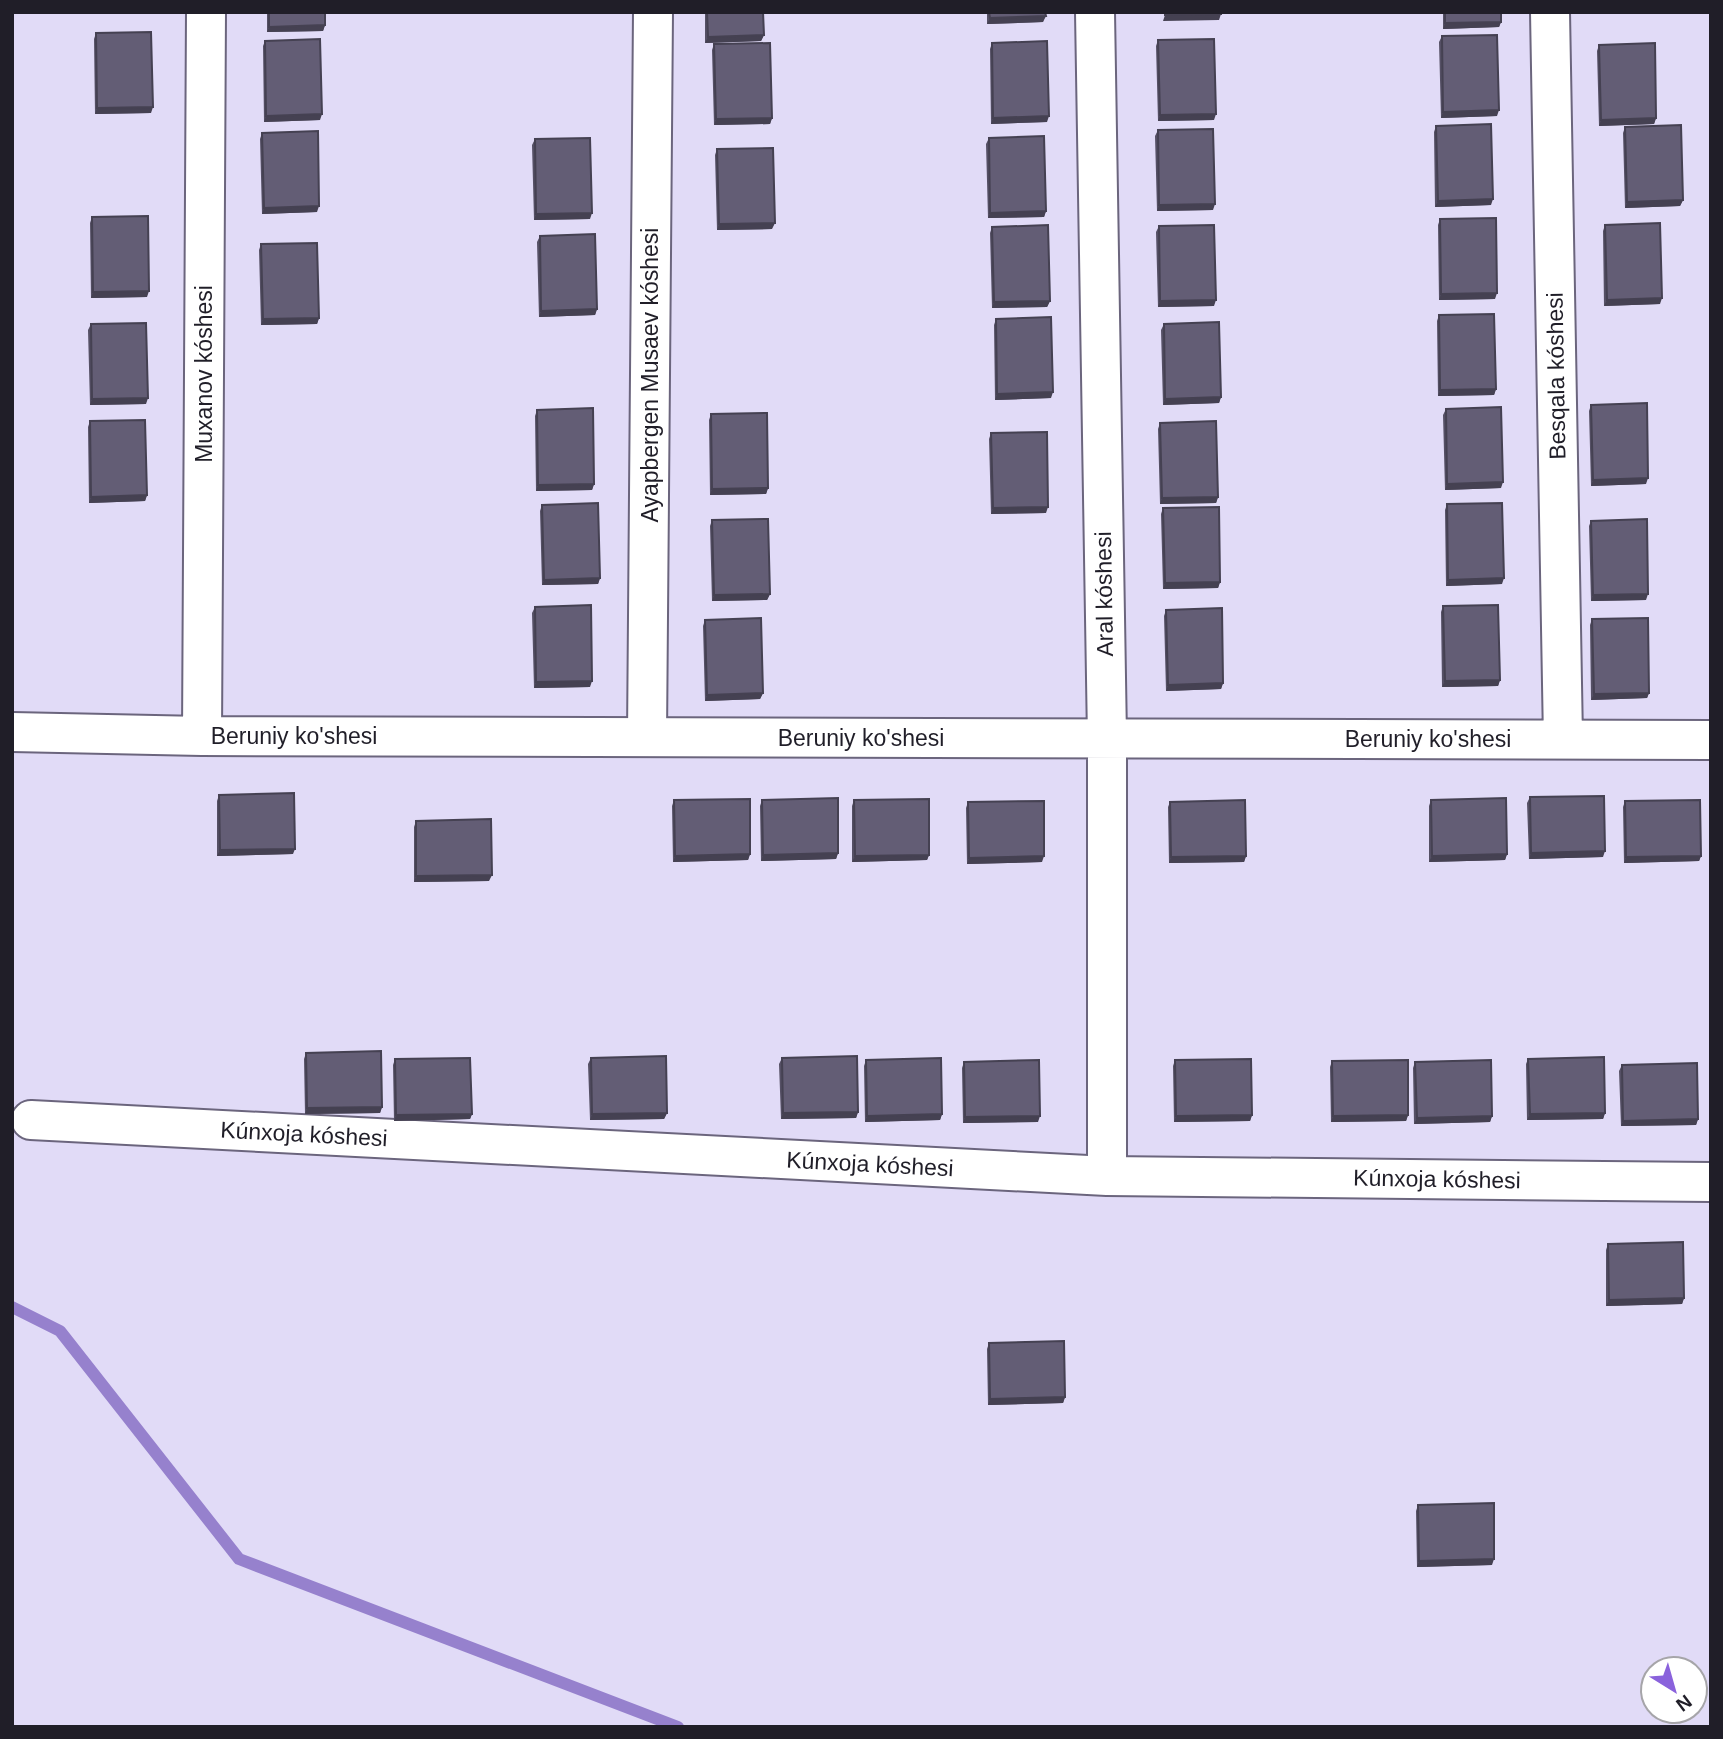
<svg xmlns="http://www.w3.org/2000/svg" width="1723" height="1739" font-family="Helvetica,sans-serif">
<rect width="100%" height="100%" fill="#e1dbf7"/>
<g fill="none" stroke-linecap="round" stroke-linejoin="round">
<!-- stream -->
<path stroke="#9681cd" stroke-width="12" d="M12,1307L60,1331L239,1559L678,1727"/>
<!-- street casing -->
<g stroke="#6b657d" stroke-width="42">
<path id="street" d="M1095,12L1107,738V1176
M1550,12L1563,739
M12,732L202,736L1711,740
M202,736L206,12
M647,737L653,12
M31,1120L1107,1176L1711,1182"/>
</g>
<!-- street -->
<use href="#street" stroke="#fff" stroke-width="38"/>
</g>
<!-- wall -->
<path fill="#555065" d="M267,12H325V25L323,31L267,32Z
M705,12H763L764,35L761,41L705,43Z
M987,12H1045L1043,22L987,24Z
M1443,12H1501V22L1499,27L1443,29Z
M96,33L151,113L95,114L94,39Z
M1442,36L1497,116L1441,118L1439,42Z
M1158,40L1214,120L1158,121L1156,46Z
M265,41L320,120L264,122L263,46Z
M992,43L1047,122L991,124L990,49Z
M714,44L772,118L770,124L714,125L712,50Z
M1599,45L1656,118L1654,124L1599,126L1597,51Z
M1436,126L1491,205L1435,207L1434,132Z
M1625,127L1683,200L1680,206L1625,208L1623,133Z
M1158,130L1213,210L1157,211L1155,136Z
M262,133L317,212L262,214L260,139Z
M989,138L1046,211L1044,217L988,218L986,144Z
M535,139L590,219L534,220L532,145Z
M717,149L772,229L717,230L715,155Z
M92,217L147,297L91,298L90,223Z
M1440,219L1495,299L1439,300L1438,225Z
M1605,225L1660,304L1604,306L1603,231Z
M1159,226L1214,306L1158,307L1156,232Z
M992,227L1050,301L1047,307L992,308L990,233Z
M540,236L597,309L595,315L539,317L537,242Z
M261,244L319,318L317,324L261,325L259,250Z
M1439,315L1496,389L1494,395L1438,396L1437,321Z
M996,319L1051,398L995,400L994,325Z
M91,324L146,404L90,405L88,330Z
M1164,324L1221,397L1219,403L1163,405L1161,330Z
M1591,405L1646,484L1591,486L1589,411Z
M1446,409L1501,488L1445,490L1443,415Z
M537,410L594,484L592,490L536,491L535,416Z
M711,414L768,488L766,494L710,495L709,420Z
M90,421L147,495L145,501L89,503L88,427Z
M1160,423L1218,497L1216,503L1160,504L1158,429Z
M991,433L1046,513L991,514L989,439Z
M1447,504L1502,584L1446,586L1445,510Z
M542,505L600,578L598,584L542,585L540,511Z
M1163,508L1220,582L1218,588L1163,589L1161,514Z
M712,520L770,594L767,600L712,601L710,526Z
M1591,521L1646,600L1591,601L1589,526Z
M1443,606L1500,680L1498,686L1442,687L1441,612Z
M535,607L590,687L534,688L532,613Z
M1166,610L1223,683L1221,689L1166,691L1164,616Z
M1592,619L1649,693L1647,698L1591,700L1590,625Z
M705,620L763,693L760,699L705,701L703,626Z
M219,795L293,854L217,856V801Z
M1530,797L1603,857L1529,859L1527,803Z
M674,800L750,854L748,860L673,862L672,806Z
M762,800L838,853L836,859L761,861L760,806Z
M854,800L929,855L927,860L852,862V806Z
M1431,800L1507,854L1505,860L1429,862V806Z
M1625,801L1701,856L1699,861L1624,863L1623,807Z
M968,802L1042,862L967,864L966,808Z
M1170,802L1246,856L1244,862L1169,863L1168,807Z
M1711,805V863L1710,808Z
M416,821L489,881L414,882V827Z
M306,1053L382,1107L380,1113L305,1114L304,1059Z
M591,1058L667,1113L664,1119L590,1120L588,1064Z
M782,1058L858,1112L856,1118L781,1119L779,1064Z
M395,1059L472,1114L470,1119L394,1121L393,1065Z
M1528,1059L1605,1113L1603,1119L1527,1120L1526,1064Z
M866,1060L942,1114L940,1120L865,1122L864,1066Z
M1175,1060L1252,1115L1250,1121L1174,1122L1173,1066Z
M1332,1061L1408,1115L1406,1121L1331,1122L1330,1067Z
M964,1062L1038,1122L963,1123L962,1068Z
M1415,1062L1492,1116L1490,1122L1414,1124L1413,1068Z
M1622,1065L1698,1119L1696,1125L1621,1126L1619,1071Z
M1608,1244L1684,1298L1682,1304L1606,1306V1250Z
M989,1343L1065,1397L1063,1403L988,1405L987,1349Z
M1418,1505L1492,1565L1417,1567L1416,1511Z"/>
<!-- shaded-wall -->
<path fill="#454152" d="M1221,14L1219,20L1163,21L1165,15Z
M1046,16L1043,22L987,24L990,18Z
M1501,22L1499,27L1443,29L1445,23Z
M325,25L323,31L267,32L269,27Z
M764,35L761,41L705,43L708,37Z
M153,107L151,113L95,114L97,108Z
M1499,110L1497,116L1441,118L1443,112Z
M322,114L320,120L264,122L266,116Z
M1216,114L1214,120L1158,121L1160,115Z
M1049,116L1047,122L991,124L993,118Z
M772,118L770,124L714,125L716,119Z
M1656,118L1654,124L1599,126L1601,120Z
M1493,199L1491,205L1435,207L1438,201Z
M1683,200L1680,206L1625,208L1627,202Z
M1215,204L1213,210L1157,211L1159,205Z
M319,206L317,212L262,214L264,208Z
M1046,211L1044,217L988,218L990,213Z
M592,213L590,219L534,220L536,214Z
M775,223L772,229L717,230L719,224Z
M149,291L147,297L91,298L93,292Z
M1497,293L1495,299L1439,300L1441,294Z
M1662,298L1660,304L1604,306L1607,300Z
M1216,300L1214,306L1158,307L1160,301Z
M1050,301L1047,307L992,308L994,302Z
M597,309L595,315L539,317L541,311Z
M319,318L317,324L261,325L263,319Z
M1496,389L1494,395L1438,396L1440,390Z
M1053,392L1051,398L995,400L997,394Z
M1221,397L1219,403L1163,405L1165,399Z
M148,398L146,404L90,405L92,399Z
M1648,478L1646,484L1591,486L1593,480Z
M1503,482L1501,488L1445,490L1447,484Z
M594,484L592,490L536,491L538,485Z
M768,488L766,494L710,495L712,489Z
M147,495L145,501L89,503L91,497Z
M1218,497L1216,503L1160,504L1162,498Z
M1048,507L1046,513L991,514L993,508Z
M600,578L598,584L542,585L544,580Z
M1504,578L1502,584L1446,586L1448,580Z
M1220,582L1218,588L1163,589L1165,583Z
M770,594L767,600L712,601L714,595Z
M1648,594L1646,600L1591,601L1593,595Z
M1500,680L1498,686L1442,687L1445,681Z
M592,681L590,687L534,688L536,682Z
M1223,683L1221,689L1166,691L1168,685Z
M763,693L760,699L705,701L707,695Z
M1649,693L1647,698L1591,700L1594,694Z
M295,849L293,854L217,856L220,850Z
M1605,851L1603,857L1529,859L1531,853Z
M838,853L836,859L761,861L763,855Z
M750,854L748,860L673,862L675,856Z
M1507,854L1505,860L1429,862L1432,856Z
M929,855L927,860L852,862L855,856Z
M1044,856L1042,862L967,864L969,858Z
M1246,856L1244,862L1169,863L1171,857Z
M1701,856L1699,861L1624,863L1626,857Z
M492,875L489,881L414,882L416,876Z
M382,1107L380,1113L305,1114L307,1108Z
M858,1112L856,1118L781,1119L783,1113Z
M667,1113L664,1119L590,1120L592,1114Z
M1605,1113L1603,1119L1527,1120L1530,1114Z
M472,1114L470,1119L394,1121L396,1115Z
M942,1114L940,1120L865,1122L867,1116Z
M1252,1115L1250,1121L1174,1122L1176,1116Z
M1408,1115L1406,1121L1331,1122L1333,1116Z
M1040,1116L1038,1122L963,1123L965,1117Z
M1492,1116L1490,1122L1414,1124L1417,1118Z
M1698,1119L1696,1125L1621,1126L1623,1121Z
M1684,1298L1682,1304L1606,1306L1609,1300Z
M1065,1397L1063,1403L988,1405L990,1399Z
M1494,1559L1492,1565L1417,1567L1419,1561Z"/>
<!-- building -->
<path fill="#635d75" stroke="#454152" stroke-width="2" d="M269,12H325V25L269,27Z
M707,12H763L764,35L708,37Z
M989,12H1045L1046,16L990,18Z
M1165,12H1221V14L1165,15Z
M1445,12H1501V22L1445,23Z
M151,32L153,107L97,108L96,33Z
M1497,35L1499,110L1443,112L1442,36Z
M320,39L322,114L266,116L265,41Z
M1214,39L1216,114L1160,115L1158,40Z
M1047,41L1049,116L993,118L992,43Z
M770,43L772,118L716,119L714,44Z
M1655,43L1656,118L1601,120L1599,45Z
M1491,124L1493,199L1438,201L1436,126Z
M1681,125L1683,200L1627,202L1625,127Z
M1213,129L1215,204L1159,205L1158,130Z
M318,131L319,206L264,208L262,133Z
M1044,136L1046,211L990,213L989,138Z
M590,138L592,213L536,214L535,139Z
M773,148L775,223L719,224L717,149Z
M148,216L149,291L93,292L92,217Z
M1496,218L1497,293L1441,294L1440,219Z
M1660,223L1662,298L1607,300L1605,225Z
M1048,225L1050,301L994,302L992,227Z
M1214,225L1216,300L1160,301L1159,226Z
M595,234L597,309L541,311L540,236Z
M317,243L319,318L263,319L261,244Z
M1494,314L1496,389L1440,390L1439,315Z
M1051,317L1053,392L997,394L996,319Z
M1219,322L1221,397L1165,399L1164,324Z
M146,323L148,398L92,399L91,324Z
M1647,403L1648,478L1593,480L1591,405Z
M1501,407L1503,482L1447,484L1446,409Z
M593,408L594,484L538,485L537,410Z
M767,413L768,488L712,489L711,414Z
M145,420L147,495L91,497L90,421Z
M1216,421L1218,497L1162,498L1160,423Z
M1047,432L1048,507L993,508L991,433Z
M598,503L600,578L544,580L542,505Z
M1502,503L1504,578L1448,580L1447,504Z
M1219,507L1220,582L1165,583L1163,508Z
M768,519L770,594L714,595L712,520Z
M1647,519L1648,594L1593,595L1591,521Z
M591,605L592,681L536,682L535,607Z
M1498,605L1500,680L1445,681L1443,606Z
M1222,608L1223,683L1168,685L1166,610Z
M761,618L763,693L707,695L705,620Z
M1648,618L1649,693L1594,694L1592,619Z
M294,793L295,849L220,850L219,795Z
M1604,796L1605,851L1531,853L1530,797Z
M838,798V853L763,855L762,800Z
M1506,798L1507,854L1432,856L1431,800Z
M750,799V854L675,856L674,800Z
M929,799V855L855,856L854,800Z
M1245,800L1246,856L1171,857L1170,802Z
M1700,800L1701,856L1626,857L1625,801Z
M1044,801V856L969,858L968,802Z
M491,819L492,875L416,876V821Z
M381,1051L382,1107L307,1108L306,1053Z
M666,1056L667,1113L592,1114L591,1058Z
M857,1056L858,1112L783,1113L782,1058Z
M1604,1057L1605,1113L1530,1114L1528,1059Z
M470,1058L472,1114L396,1115L395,1059Z
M941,1058L942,1114L867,1116L866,1060Z
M1251,1059L1252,1115L1176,1116L1175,1060Z
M1039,1060L1040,1116L965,1117L964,1062Z
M1408,1060V1115L1333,1116L1332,1061Z
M1491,1060L1492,1116L1417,1118L1415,1062Z
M1697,1063L1698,1119L1623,1121L1622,1065Z
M1683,1242L1684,1298L1609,1300L1608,1244Z
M1064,1341L1065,1397L990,1399L989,1343Z
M1494,1503V1559L1419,1561L1418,1505Z"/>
<g text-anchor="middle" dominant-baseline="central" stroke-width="7" stroke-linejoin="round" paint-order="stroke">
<!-- street labels -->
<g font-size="23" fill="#201e28" stroke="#fff">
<text transform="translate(204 374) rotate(-90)">Muxanov kóshesi</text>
<text transform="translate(650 375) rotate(-90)">Ayapbergen Musaev kóshesi</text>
<text transform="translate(1556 376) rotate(-91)">Besqala kóshesi</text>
<text transform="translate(1104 594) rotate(-91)">Aral kóshesi</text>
<text x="294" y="736">Beruniy ko'shesi</text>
<text x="861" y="738">Beruniy ko'shesi</text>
<text x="1428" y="739">Beruniy ko'shesi</text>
<text transform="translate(304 1134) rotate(3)">Kúnxoja kóshesi</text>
<text transform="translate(870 1164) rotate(3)">Kúnxoja kóshesi</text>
<text transform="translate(1437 1179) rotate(1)">Kúnxoja kóshesi</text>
</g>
</g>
<!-- border -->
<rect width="1723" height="1739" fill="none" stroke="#201e28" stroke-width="28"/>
<!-- north arrow -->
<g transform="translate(1674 1690) rotate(143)"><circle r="33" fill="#ffffff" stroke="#a6a5a9" stroke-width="2"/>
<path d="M0-5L12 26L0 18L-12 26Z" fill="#8a62dc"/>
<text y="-10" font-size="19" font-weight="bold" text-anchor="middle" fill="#201e28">N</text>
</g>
</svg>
